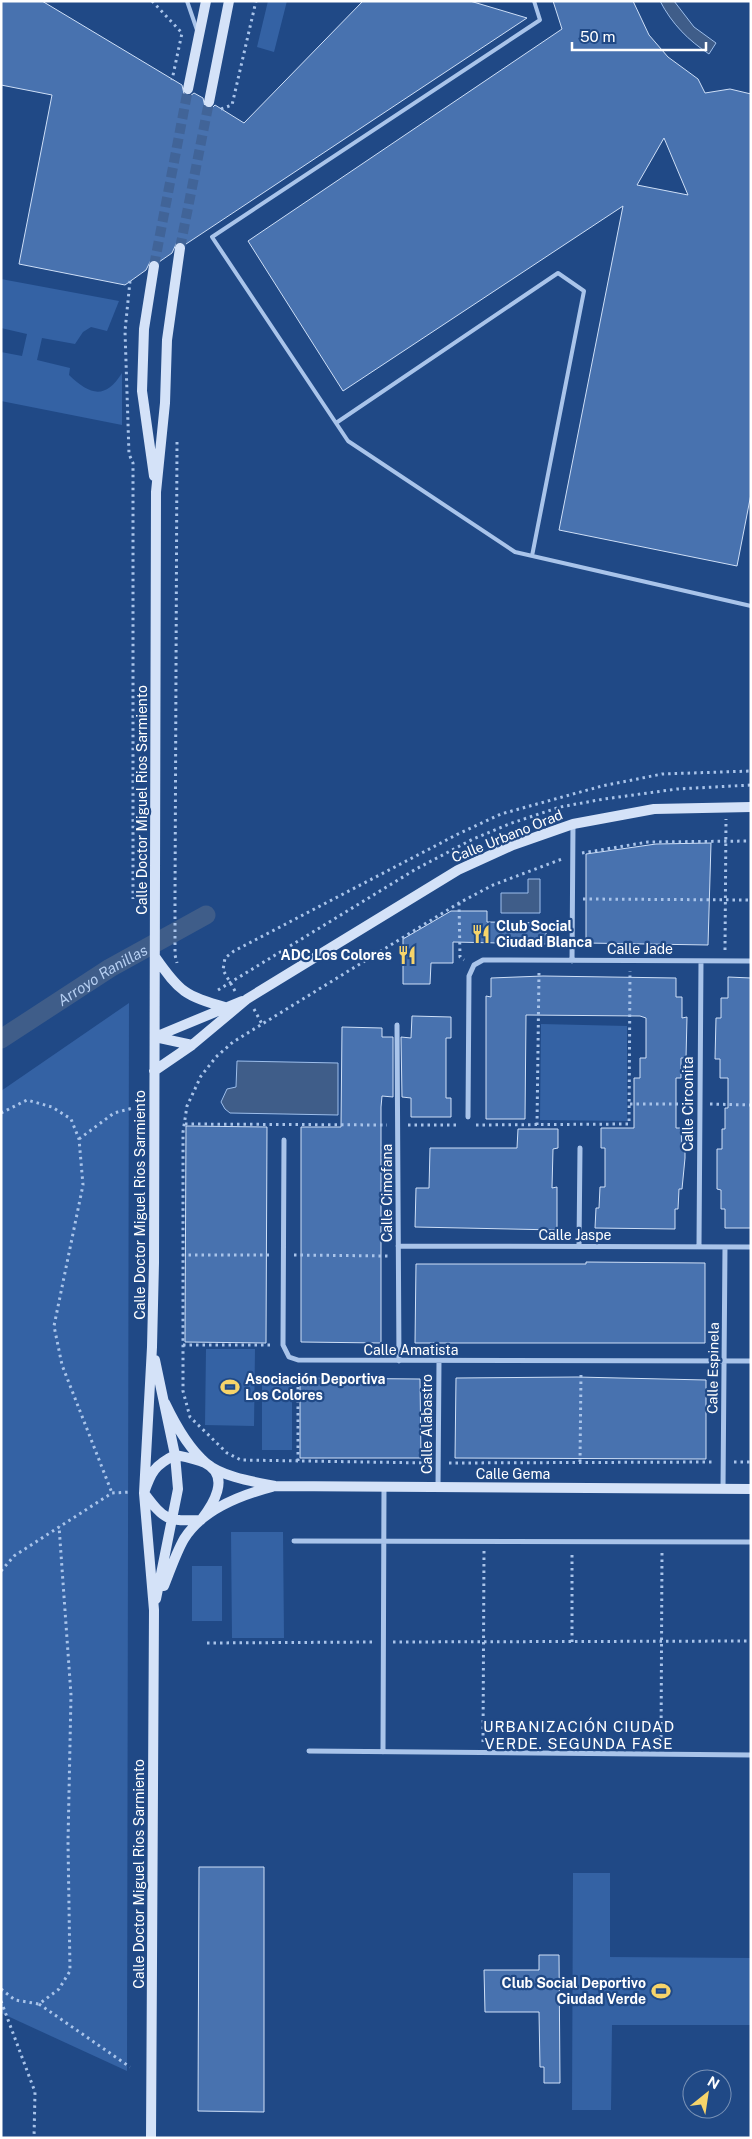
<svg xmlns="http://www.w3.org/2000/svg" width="752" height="2139" font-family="'Public Sans',sans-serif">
<rect width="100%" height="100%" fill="#204986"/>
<!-- green -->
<path fill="#3462a4" d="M268,1H287L274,52L257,47Z
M1,279L119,301L107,331L91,327L83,332L75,344L42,338L37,360L70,368L69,375C90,395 105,400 122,373V425L1,401V352L22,356L27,334L1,328Z
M129,1003L127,2071L1,2013V1091Z
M541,1024L627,1026V1121L540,1120Z
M206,1349H255L254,1426L205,1425Z
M262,1384H292V1450H262Z
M231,1532H283L284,1638H232Z
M192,1566H222V1621H192Z
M573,1873H610V1957L751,1958V2025H612L611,2110H572Z"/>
<!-- water -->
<path fill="#3f5d89" stroke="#9dbeeb" d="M660,1H674L694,27L716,43L709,54C688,40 672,24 660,1Z
M528,879H540V913H501V893H528Z
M237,1061L338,1063V1115L230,1113L225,1109L221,1102L227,1089L236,1087Z"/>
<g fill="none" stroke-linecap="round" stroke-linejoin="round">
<!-- canal -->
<path stroke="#3f5d89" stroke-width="19" id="s1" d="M1,1039L110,968L206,915"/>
</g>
<!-- building -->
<path fill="#4872af" stroke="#cedff7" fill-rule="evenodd" d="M1,1H42L182,85L184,94L190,96L194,93L203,98L205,107L211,109L215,105L244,123L363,1H470L527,18L186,244L181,241L177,242L172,253L159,262L151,260L146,270L125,285L19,264L52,95L1,85Z
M553,1H633L649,35L668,57L698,79L705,93L730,89L751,94V494L737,566L559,530L623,206L343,391L248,241L562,29ZM664,138L688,195L637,185Z
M711,843L708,945L586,943V854L656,844Z
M451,911H487V922L546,923V944L453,942V963H431L430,984H403V939Z
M543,976L676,978V997H682V1018L687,1017L686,1058H681V1078H676V1128H681L682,1148H685V1158L682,1189H679L678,1209H675V1229L595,1228L596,1208H599L600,1187H605V1148H601V1128H634V1078H640V1058H646V1018L640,1016L526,1015L525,1119H486V996L491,997V978Z
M728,977L751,978V1228H725V1209H721V1190L717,1189V1149H722V1129H725V1108H728V1078H720V1059H715L716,1018H721V998H728Z
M412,1016L451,1017V1038H446V1098H451V1117H411V1098L402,1097L401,1037L411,1038Z
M342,1027L382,1028V1037H393V1097L382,1096L381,1107V1343L301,1342V1127H341Z
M186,1126L267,1127L266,1343L185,1342Z
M518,1129H558V1148L553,1149L552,1188L557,1187V1230L415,1227L416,1188H429L430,1148H517Z
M586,1262L705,1263V1343H415L416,1264H586Z
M577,1377L706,1380V1459L455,1458L456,1378Z
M300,1378L420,1379L421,1458H300Z
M199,1867H264V2112L198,2111Z
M539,1955H559L560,2083H544V2067H540L539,2012H485L484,1970H539Z"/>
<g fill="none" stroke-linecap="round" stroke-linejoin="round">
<!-- secondary-tunnel -->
<path stroke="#416498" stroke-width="10" stroke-dasharray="10 5" stroke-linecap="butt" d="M180,248L209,102
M154,266L188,89"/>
<!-- path -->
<path stroke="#a9c4ea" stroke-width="3" stroke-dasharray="2.5 4" stroke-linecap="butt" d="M152,1L182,33L172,80
M221,109L232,105L256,1
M130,281L125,331L129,454L133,463V899
M177,442L175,898V955L177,963
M582,853L648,842L751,841
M583,899L751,900
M459,903L460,957L464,960
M725,950L726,819
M218,990L416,869L473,839L509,824L560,807L604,799L677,789L751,785
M235,991L223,970L225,958L234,951L458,834L501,814L602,786L662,774L751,771
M254,1009L262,1024
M630,1104H689
M710,1104L751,1105
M1,1113L27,1100L52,1107L71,1119L79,1139L83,1185L54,1326L62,1365L112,1493
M185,1124L387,1125
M408,1125H460
M476,1125L629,1124L630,971
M537,1125L539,971
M79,1139L114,1113L133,1108
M182,1255H273
M294,1255L388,1256
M183,1345H273
M298,1461V1371
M580,1462L581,1372
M734,1462H751
M428,1463L241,1460L227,1453L190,1417L183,1391V1132L187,1106L201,1076L216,1057L233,1042L459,903L493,885L562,859
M449,1463L713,1462
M1,1571L14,1556L112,1493L131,1492
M393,1642L751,1641
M572,1642V1552
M207,1643L374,1642
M483,1742L484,1551
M661,1744L662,1552
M1,1989L15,2000L39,2004L59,1989L70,1971L68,1842L71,1695L59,1526
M1,2001L35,2092L34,2138
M39,2004L130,2067"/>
<!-- lane -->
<path stroke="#a9c4ea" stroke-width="4" d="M187,1L197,30
M534,1L540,20L212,237L348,441L515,552L751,606
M336,423L558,273L584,291L532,556"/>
<!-- street -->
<path stroke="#a9c4ea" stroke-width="5" d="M572,961L573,824
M397,1025L399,1361
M468,1117L469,976L474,965L483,960L751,961
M284,1140L283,1345L289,1357L298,1360L751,1361
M398,1246L751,1247
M579,1246L580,1148
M699,1247L701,961
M438,1487L439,1361
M723,1489L725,1247
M294,1541L751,1542
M309,1751L751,1755
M383,1752L384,1488"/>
<!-- secondary -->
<path stroke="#d4e2f8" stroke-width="10" d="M188,89L206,1
M209,102L229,1
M154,266L144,329L142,391L154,476
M156,958C179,991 186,997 225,1007
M155,1037L242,1001
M155,1037L192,1045
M154,1071L192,1045L247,999L458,870L513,845L573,824L654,809L751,807
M155,1360L175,1455L178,1489L156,1599
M165,1403C175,1424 188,1448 206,1463C222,1477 255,1482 275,1486L751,1489
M175,1455C185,1457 196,1459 205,1463C232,1476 212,1506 201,1520C167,1521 165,1521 144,1493C151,1472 155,1465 175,1455Z
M164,1586C170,1571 176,1553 184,1539C202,1510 241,1495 272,1487
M151,2138L154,1610L144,1493L152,1347L154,1263L156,492L165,403L167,340L180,248"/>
</g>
<!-- icons -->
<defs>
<g id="restaurant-bare" transform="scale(1.5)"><path d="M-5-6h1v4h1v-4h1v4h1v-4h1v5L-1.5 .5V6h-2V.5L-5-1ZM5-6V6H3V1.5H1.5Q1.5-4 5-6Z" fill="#f7d46a" stroke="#204986" stroke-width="2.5" paint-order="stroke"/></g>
<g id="stadium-bare" transform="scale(1.5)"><path d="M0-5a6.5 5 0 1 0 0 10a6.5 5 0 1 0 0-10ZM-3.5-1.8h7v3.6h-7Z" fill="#f7d46a" stroke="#204986" stroke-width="2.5" paint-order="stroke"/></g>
</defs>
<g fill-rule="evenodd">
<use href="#restaurant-bare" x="481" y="934"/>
<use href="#restaurant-bare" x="407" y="955"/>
<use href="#stadium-bare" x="230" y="1387"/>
<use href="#stadium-bare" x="661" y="1991"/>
</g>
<g text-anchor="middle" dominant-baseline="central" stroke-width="4.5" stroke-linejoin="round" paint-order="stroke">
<!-- street labels -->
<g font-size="14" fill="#fff" stroke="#204986">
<text transform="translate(142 800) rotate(-90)">Calle Doctor Miguel Rios Sarmiento</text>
<text transform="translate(507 836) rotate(-22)">Calle Urbano Orad</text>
<text x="640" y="949">Calle Jade</text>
<text transform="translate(688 1104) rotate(-90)">Calle Circonita</text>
<text transform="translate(387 1193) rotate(-90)">Calle Cimofana</text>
<text transform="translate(140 1205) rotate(-90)">Calle Doctor Miguel Rios Sarmiento</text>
<text x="575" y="1235">Calle Jaspe</text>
<text x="411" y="1350">Calle Amatista</text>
<text transform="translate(713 1368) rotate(-89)">Calle Espinela</text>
<text transform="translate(427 1424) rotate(-90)">Calle Alabastro</text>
<text x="513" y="1474">Calle Gema</text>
<text transform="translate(139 1874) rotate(-90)">Calle Doctor Miguel Rios Sarmiento</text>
</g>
<!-- poi labels -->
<g font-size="14" font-weight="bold" fill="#fff" stroke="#204986" text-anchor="start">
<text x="496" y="926">Club Social<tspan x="496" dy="16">Ciudad Blanca</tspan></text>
<text x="392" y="955" text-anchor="end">ADC Los Colores</text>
<text x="245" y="1379">Asociación Deportiva<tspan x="245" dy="16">Los Colores</tspan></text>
<text x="646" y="1983" text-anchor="end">Club Social Deportivo<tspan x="646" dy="16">Ciudad Verde</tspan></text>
</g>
<!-- water labels -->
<g font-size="15" font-style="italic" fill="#b5cef1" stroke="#204986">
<text stroke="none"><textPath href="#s1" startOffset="120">Arroyo Ranillas</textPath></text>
</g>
<!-- neighbourhood labels -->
<g font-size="15" letter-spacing="1" fill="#fff" stroke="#204986">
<text x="579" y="1726">URBANIZACIÓN CIUDAD<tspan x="579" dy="17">VERDE. SEGUNDA FASE</tspan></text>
</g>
</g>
<!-- border -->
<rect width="752" height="2139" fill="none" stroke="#ffffff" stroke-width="5"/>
<!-- north arrow -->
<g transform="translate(707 2094) rotate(30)"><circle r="24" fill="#204986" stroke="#7992b6"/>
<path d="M0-4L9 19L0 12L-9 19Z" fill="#f7d46a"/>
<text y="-8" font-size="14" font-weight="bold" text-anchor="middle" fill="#ffffff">N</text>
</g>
<!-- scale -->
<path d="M572 42v8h134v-8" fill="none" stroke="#ffffff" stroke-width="2.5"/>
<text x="580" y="42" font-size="15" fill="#ffffff" stroke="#204986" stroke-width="4" paint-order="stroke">50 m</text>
</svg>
